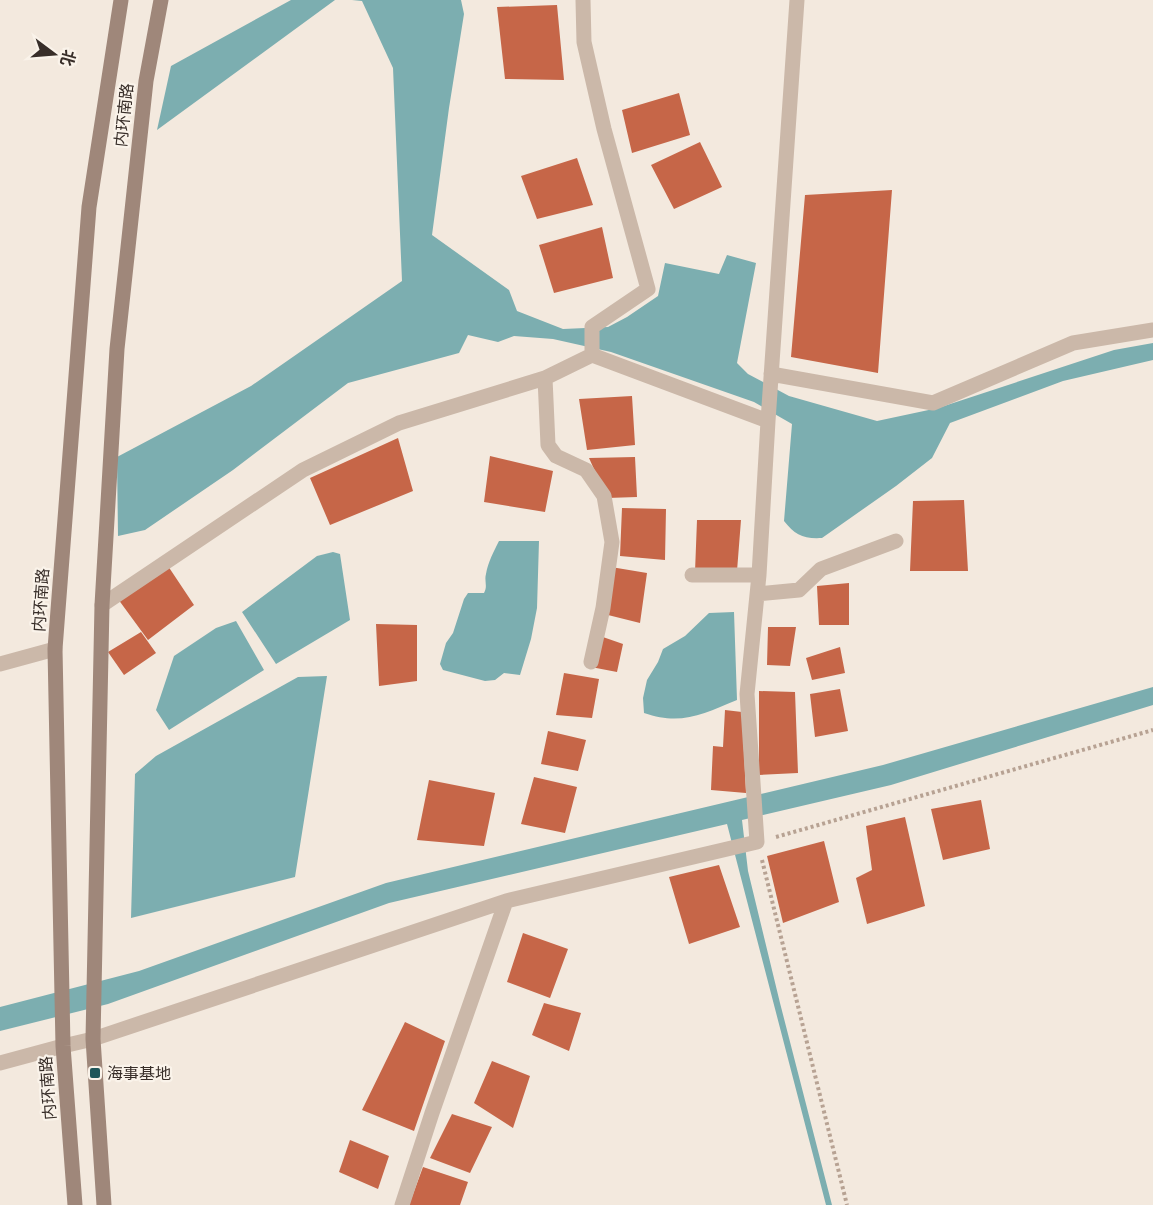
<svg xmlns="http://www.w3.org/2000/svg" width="1153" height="1205" font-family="Montserrat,'Noto Sans SC',sans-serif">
<rect width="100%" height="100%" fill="#f3e9de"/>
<!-- water -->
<path fill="#7caeb0" d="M291,0H335L157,130L171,66Z
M352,0H461L464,14L449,108L432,235L509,290L517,311L563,329L608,327L627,317L658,296L665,263L719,274L727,255L756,263L737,363L748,374L789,396L877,421L938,408L1114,350L1153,343V360L1063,381L950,423L932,458L896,486L822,538C803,539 795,535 784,521L792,424L754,402L611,352L553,339L514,336L498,342L468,335L459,353L348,383L233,470L145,530L118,536L117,457L251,386L402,281L393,68L362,1Z
M499,541H539L537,608L531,639L520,675L504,673L495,680L485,681L443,670L440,664L446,643L453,633L464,599L468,593H484C488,586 484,581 486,574C488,562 494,551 499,541Z
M333,552L340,554L350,620L276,664L242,612L317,556Z
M734,612L737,700C703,714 681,726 644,713L643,698L647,680L658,662L663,649L685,636L709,613Z
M236,621L264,670L169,730L156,710L174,656L216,628Z
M327,676L295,877L131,918L135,774L156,756L298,677Z
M1153,687V705L891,785L742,820L748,871L780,1003L832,1205H826L727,824L389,903L108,1004L0,1031V1007L139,971L386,883L883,765Z"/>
<!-- building -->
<path fill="#c66648" d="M557,5L564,80L505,79L497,7Z
M679,93L690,135L632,153L622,110Z
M700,142L722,187L674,209L651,165Z
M577,158L593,205L537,219L521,176Z
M892,190L878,373L791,357L805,195Z
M602,227L613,278L554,293L539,245Z
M632,396L635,445L587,450L579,399Z
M398,438L413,491L330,525L310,478Z
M490,456L553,471L545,512L484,502Z
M635,457L637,497L607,498L589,458Z
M964,500L968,571H910L913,501Z
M622,508L666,509L665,560L620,556Z
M697,520H741L737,571L695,572Z
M168,566L194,605L148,640L118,599Z
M611,567L647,573L640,623L604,614Z
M849,583V625H819L817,586Z
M376,624L417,625V681L379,686Z
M768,627H796L790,666L767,665Z
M141,632L156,653L124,675L108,652Z
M600,636L623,644L617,672L591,667Z
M840,647L845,673L812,680L806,658Z
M564,673L599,679L592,718L556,715Z
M840,689L848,731L815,737L810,694Z
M759,691L795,692L798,773L759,775Z
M725,710L742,712L746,793L711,790L713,746L723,747Z
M548,731L586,740L578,771L541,764Z
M534,777L577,787L565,833L521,824Z
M429,780L495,793L484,846L417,840Z
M981,800L990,849L943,860L931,809Z
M905,817L925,906L867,924L856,878L872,870L866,826Z
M824,841L839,902L783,923L767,856Z
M719,865L740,927L689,944L669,877Z
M523,933L568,949L550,998L507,982Z
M544,1003L581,1013L569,1051L532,1035Z
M405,1022L445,1041L414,1131L362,1110Z
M492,1061L530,1076L513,1128L474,1103Z
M452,1114L492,1127L470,1173L430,1158Z
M350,1140L389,1156L378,1189L339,1172Z
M423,1167L468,1182L460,1205H409Z"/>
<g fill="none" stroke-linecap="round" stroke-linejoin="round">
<!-- path -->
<path stroke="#b7a293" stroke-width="4" stroke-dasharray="3 3" stroke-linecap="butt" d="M776,837L1153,730
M762,860L847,1205"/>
<!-- minor -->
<path stroke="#cbb8a9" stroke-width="15" d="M583,0L584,42L604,129L648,289L592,327V355
M771,374L933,403L1073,343L1153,330
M545,378L548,445L556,456L586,470L604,496L612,542L603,608L591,662
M768,421L797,0
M692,575H759
M757,594L799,590L821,569L896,541
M0,664L55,649
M0,1063L63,1046L93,1039L506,901L757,842L747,694L759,575L768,421L592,355L545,378L399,423L303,470L102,605
M402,1205L432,1113L506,901"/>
<!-- secondary -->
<path stroke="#9f877a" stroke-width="15" d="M75,1205L63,1046L55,649L89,207L121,0
M104,1205L93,1039L102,605L117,349L146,81L161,0"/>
</g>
<!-- markers -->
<rect fill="#1e565a" stroke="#faf3ea" stroke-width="2" x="89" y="1067" width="12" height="12" rx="3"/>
<g text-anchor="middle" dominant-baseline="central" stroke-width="4.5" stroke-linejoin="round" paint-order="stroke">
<!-- street labels -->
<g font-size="16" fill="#382e29" stroke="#faf3ea">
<text transform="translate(124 115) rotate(-84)">内环南路</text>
<text transform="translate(41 600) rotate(-86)">内环南路</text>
<text transform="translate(48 1088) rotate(-94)">内环南路</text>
</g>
<!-- poi labels -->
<g font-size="16" fill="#382e29" stroke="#faf3ea" text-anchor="start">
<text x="107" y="1073">海事基地</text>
</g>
</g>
<!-- north arrow -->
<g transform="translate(54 54) rotate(106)" stroke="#faf3ea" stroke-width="4.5" paint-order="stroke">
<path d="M0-4.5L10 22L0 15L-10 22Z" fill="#382e29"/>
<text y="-9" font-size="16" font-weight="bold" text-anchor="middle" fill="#382e29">北</text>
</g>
</svg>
